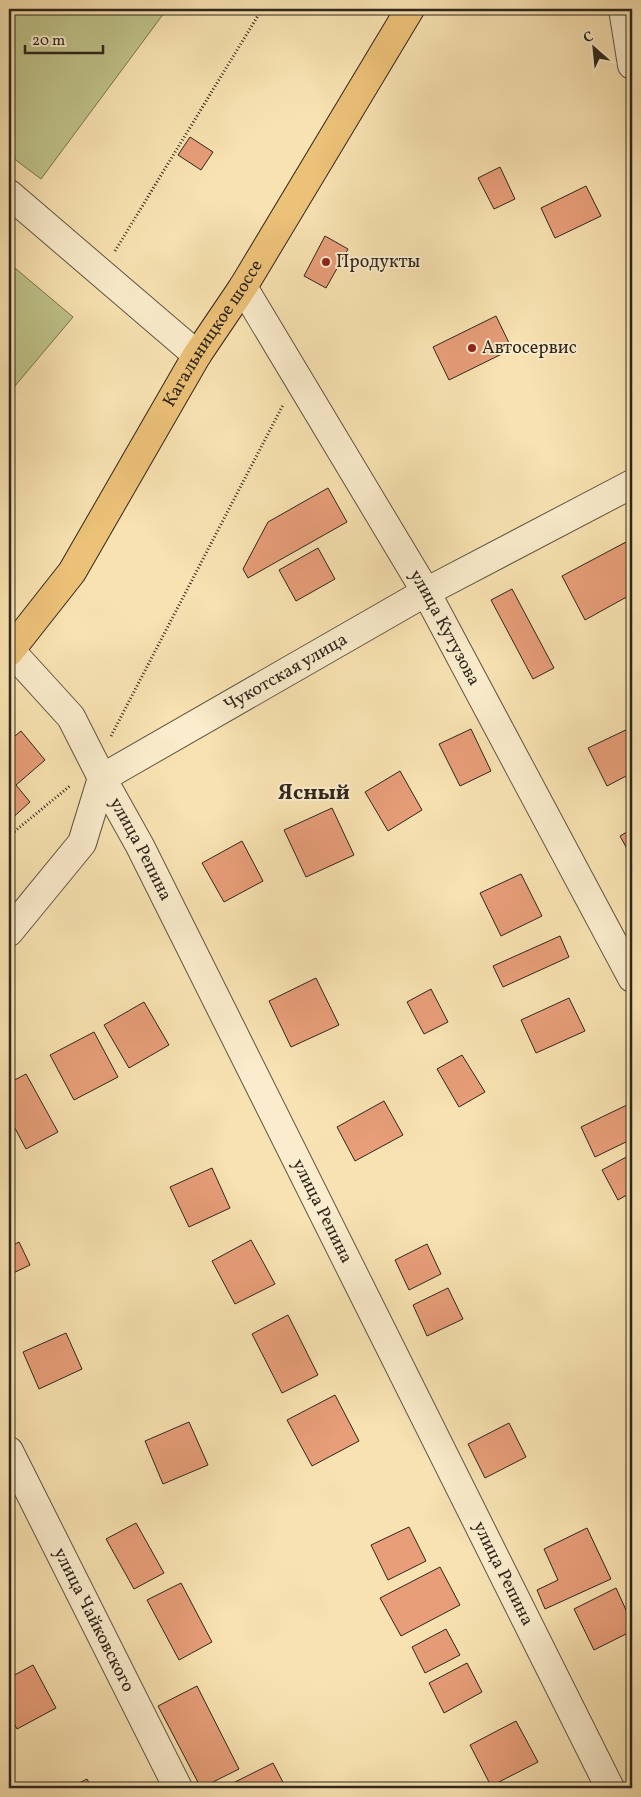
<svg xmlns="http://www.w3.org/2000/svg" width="641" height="1797" font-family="Vollkorn,serif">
<rect width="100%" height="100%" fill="#f8e2b1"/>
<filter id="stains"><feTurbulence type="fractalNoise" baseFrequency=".004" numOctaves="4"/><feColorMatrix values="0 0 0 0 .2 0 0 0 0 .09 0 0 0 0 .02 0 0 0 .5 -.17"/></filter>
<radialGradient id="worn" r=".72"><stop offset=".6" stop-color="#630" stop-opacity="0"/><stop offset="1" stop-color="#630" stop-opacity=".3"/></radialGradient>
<!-- green -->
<path fill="#bfc38a" stroke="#777454" d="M9,9H167L41,179L9,155Z
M9,263L73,317L9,393Z"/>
<!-- building -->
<path fill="#e79e79" stroke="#2f261e" d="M190,137L213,152L201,170L178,155Z
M500,167L515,199L494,209L478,178Z
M586,186L601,216L555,238L541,208Z
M325,236L348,249L326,288L304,276Z
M496,316L512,349L449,380L433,347Z
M328,488L347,522L248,578L243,569L268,522Z
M626,542L632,555V594L585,620L562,576Z
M318,548L335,579L296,601L279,570Z
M512,589L554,668L533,679L491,600Z
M632,727V773L607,786L588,748Z
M471,729L491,771L460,786L439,744Z
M21,731L45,760L16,785L30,802L9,821V741Z
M400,771L422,810L388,831L365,792Z
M332,808L354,855L306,877L284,830Z
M632,829V858L620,836Z
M242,841L263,881L224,902L202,863Z
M521,874L542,916L501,936L480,893Z
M560,936L569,957L503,987L493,966Z
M316,978L339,1025L291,1047L269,1001Z
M431,989L448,1022L424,1034L407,1002Z
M569,998L585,1031L536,1053L521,1020Z
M144,1002L169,1045L129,1068L104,1025Z
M94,1032L118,1077L74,1100L50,1055Z
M462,1055L485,1092L459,1107L437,1069Z
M26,1074L58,1132L26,1149L9,1117V1083Z
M384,1101L403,1135L355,1161L337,1127Z
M627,1105L632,1117V1139L595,1157L581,1127Z
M632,1154V1192L618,1200L602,1170Z
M212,1168L230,1208L189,1227L170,1187Z
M251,1240L275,1284L235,1304L212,1261Z
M19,1242L30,1265L9,1275V1247Z
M427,1244L441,1274L409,1290L395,1260Z
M448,1288L463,1319L427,1336L413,1305Z
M288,1315L318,1375L282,1393L252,1334Z
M66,1333L82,1369L39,1389L23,1352Z
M335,1395L359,1441L312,1466L287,1420Z
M189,1422L208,1465L163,1484L145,1441Z
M509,1423L526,1457L485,1478L468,1444Z
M136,1523L164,1573L134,1589L106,1539Z
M409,1527L426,1561L388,1580L371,1545Z
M587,1528L611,1579L545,1609L537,1590L558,1580L544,1549Z
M440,1567L460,1605L401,1636L380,1598Z
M181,1583L212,1642L179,1660L147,1600Z
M616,1588L632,1623V1631L594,1650L574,1609Z
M446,1629L460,1655L425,1673L412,1647Z
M467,1663L482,1692L444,1713L429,1683Z
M33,1665L56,1708L17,1729L9,1714V1678Z
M197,1686L239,1769L201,1788L158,1706Z
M516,1721L538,1762L491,1786L470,1745Z
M273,1763L286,1788H231L229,1785Z
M87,1779L92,1788H69Z"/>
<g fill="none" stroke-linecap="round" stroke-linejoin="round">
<!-- minor casing -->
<g stroke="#615543" stroke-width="30">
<g id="minor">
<path d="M623,9L632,65"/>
<path d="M9,194L197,355"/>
<path id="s1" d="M243,287L426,592L632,978"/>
<path id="s2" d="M10,650L71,717L102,778L140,846L610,1788"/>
<path id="s3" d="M9,932L82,843L102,778L426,592L632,484"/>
<path id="s4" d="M9,1451L178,1788"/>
</g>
</g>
<!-- major casing -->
<g stroke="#2f261e" stroke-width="30">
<g id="major">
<path id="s5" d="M9,652L72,572L197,355L243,287L410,9"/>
</g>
</g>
<!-- path -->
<path stroke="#2f261e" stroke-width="3" stroke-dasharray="1 2.5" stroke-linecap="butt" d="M115,251L262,9
M111,736L283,405
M9,836L71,785"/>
<!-- minor -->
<use href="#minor" stroke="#faeccc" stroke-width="28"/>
<!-- major -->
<use href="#major" stroke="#ecc178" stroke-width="28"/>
</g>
<!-- markers -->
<g fill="#8f2418" stroke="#faeccc" stroke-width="2">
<circle cx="326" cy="262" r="5"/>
<circle cx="472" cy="348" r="5"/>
</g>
<g text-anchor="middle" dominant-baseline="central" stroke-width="4" stroke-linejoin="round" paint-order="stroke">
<!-- poi labels -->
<g font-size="18" fill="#2f261e" stroke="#faeccc" text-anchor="start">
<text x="336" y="262">Продукты</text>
<text x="482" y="348">Автосервис</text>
</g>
<!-- street labels -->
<g font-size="18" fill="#2f261e" stroke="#faeccc">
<text stroke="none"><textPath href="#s5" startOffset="379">Кагальницкое шоссе</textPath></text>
<text stroke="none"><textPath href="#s1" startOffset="396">улица Кутузова</textPath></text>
<text stroke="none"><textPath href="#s3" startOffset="395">Чукотская улица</textPath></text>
<text stroke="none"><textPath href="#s2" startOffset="240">улица Репина</textPath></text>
<text stroke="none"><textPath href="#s2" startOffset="645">улица Репина</textPath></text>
<text stroke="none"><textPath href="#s2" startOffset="1050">улица Репина</textPath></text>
<text stroke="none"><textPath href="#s4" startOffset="189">улица Чайковского</textPath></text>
</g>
<!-- district labels -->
<g font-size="22" font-weight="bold" fill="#2f261e" stroke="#faeccc">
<text x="314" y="793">Ясный</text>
</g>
</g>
<!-- margin -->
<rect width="641" height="1797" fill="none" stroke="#f8e2b1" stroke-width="30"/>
<rect x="10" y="10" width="621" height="1777" fill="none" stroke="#2f261e" stroke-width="2.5"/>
<rect x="15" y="15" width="611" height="1767" fill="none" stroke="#2f261e"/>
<!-- north arrow -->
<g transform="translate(594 48) rotate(333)" stroke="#faeccc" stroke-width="4" paint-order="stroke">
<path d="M0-4L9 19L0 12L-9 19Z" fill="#2f261e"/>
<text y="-8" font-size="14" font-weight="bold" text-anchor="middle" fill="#2f261e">С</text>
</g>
<!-- scale -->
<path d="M25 45v8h78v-8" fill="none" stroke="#2f261e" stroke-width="2.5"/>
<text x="32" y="45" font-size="15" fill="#2f261e" stroke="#faeccc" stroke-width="4" paint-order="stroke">20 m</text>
<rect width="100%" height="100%" filter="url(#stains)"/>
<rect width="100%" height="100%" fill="url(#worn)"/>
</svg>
